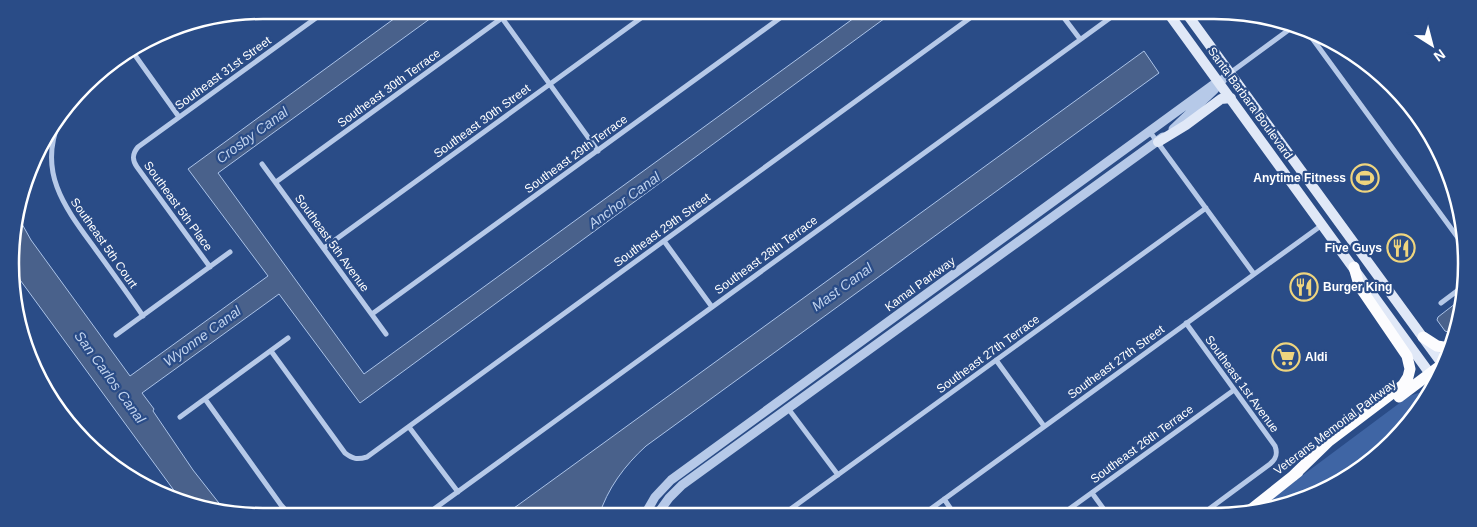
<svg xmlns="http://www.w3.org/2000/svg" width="1477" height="527" font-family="Helvetica,sans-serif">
<rect width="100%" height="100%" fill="#2a4c87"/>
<!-- green -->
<path fill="#3f65a4" d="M1425,391H1433L1396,436L1343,474L1328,489L1255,512L1307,472L1405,399L1412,395Z"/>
<!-- water -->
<path fill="#49618b" stroke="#abc3e8" d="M406,10H442L218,173L364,374L865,10H896L360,403L279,294L142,393L154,409L153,411L193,470L226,512L198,508L181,500L15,273L12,231L17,215L31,240L130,376L268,276L188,169Z
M1144,51L1159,73L646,446C625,465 607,489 599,516H503Z
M1460,300L1459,324L1448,332L1445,331L1437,320L1438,317Z"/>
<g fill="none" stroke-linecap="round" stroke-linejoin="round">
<!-- stream -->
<path stroke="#abc3e8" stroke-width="2" d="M1452,328L1454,330"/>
<!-- minor -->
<path stroke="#b6c9e8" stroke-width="5" d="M1058,10L1080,39
M502,18L598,151
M1309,34L1464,246
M132,51L179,117
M1230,73L1294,26
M90,82L134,50
M59,122C37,174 67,210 96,250C112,272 128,294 143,316
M1150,132L1254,274
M262,164L386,334
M276,182L513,10
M664,241L712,307
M324,248L652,10
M210,267L137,167C132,160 132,154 138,147L327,10
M1441,303L1461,288
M372,314L791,10
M1186,323L1275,446C1278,454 1276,459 1270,464L1201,515
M116,335L230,252
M271,351L345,453C353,459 357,460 367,457L981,10
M996,360L1044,426
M41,377L80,432
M205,399L281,505L292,517
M787,407L838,475
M180,417L288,338
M409,427L458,492
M1092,493L1108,515
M944,499L955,515
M1061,515L1234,390
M781,516L1206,208
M921,516L1322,225
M423,517L1121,10"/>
<!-- tertiary -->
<path stroke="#b6c9e8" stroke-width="9" d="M1173,129L1214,90L1220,82L1230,73
M644,516L655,497L671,480L1213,85
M656,516L669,498L682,485L1163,137"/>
<!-- secondary -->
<path stroke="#e0e8f7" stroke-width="10" d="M1166,10L1436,382
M1184,10L1443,365
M1158,142L1186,125L1221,99L1231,98"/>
<!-- trunk -->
<path stroke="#fcfcfe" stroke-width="11" d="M1423,337L1437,346L1450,348
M1399,397L1444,363
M1293,476L1329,441L1403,385L1408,377L1410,369L1407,356L1364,293L1359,285L1354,267
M1341,481L1388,445
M1244,515L1298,472"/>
</g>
<!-- icons -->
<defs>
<g id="stadium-ring" transform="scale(1.4375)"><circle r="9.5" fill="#2a4c87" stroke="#efd57e" stroke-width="1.5"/><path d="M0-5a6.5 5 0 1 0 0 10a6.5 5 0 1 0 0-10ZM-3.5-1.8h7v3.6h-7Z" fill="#efd57e"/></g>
<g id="restaurant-ring" transform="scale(1.4375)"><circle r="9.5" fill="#2a4c87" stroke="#efd57e" stroke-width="1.5"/><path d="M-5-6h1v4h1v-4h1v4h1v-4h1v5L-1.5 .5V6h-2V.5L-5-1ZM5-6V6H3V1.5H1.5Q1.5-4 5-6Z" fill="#efd57e"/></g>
<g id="supermarket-ring" transform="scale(1.4375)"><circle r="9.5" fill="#2a4c87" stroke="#efd57e" stroke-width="1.5"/><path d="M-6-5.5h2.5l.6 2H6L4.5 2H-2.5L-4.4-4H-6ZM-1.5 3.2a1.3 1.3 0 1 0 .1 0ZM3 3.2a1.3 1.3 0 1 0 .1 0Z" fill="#efd57e"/></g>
</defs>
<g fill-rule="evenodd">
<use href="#stadium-ring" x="1365" y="178"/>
<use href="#restaurant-ring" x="1401" y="248"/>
<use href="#restaurant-ring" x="1304" y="287"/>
<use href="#supermarket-ring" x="1286" y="357"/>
</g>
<g text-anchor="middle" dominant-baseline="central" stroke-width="4.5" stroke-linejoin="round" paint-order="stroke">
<!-- street labels -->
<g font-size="12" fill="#fff" stroke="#2a4c87">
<text transform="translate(223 73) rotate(-36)">Southeast 31st Street</text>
<text transform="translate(389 88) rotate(-36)">Southeast 30th Terrace</text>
<text transform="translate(1250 103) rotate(54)">Santa Barbara Boulevard</text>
<text transform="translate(482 121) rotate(-36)">Southeast 30th Street</text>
<text transform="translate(576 154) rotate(-36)">Southeast 29th Terrace</text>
<text transform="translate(178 206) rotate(54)">Southeast 5th Place</text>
<text transform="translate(662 230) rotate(-36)">Southeast 29th Street</text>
<text transform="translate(104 243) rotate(55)">Southeast 5th Court</text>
<text transform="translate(332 243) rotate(54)">Southeast 5th Avenue</text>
<text transform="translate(766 255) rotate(-36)">Southeast 28th Terrace</text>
<text transform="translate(920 284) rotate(-36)">Kamal Parkway</text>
<text transform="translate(988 354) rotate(-36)">Southeast 27th Terrace</text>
<text transform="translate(1116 362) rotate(-36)">Southeast 27th Street</text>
<text transform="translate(1242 384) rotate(54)">Southeast 1st Avenue</text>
<text transform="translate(1335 427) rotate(-37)">Veterans Memorial Parkway</text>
<text transform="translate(1142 444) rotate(-36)">Southeast 26th Terrace</text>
</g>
<!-- poi labels -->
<g font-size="12" font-weight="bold" fill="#fff" stroke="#2a4c87" text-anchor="end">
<text x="1346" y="178">Anytime Fitness</text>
<text x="1382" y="248">Five Guys</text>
<text x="1323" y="287" text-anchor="start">Burger King</text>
<text x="1305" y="357" text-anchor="start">Aldi</text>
</g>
<!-- water labels -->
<g font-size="14" font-style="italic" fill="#c2d4ef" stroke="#2a4c87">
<text transform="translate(252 135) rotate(-36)">Crosby Canal</text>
<text transform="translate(624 200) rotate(-36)">Anchor Canal</text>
<text transform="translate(842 287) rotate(-36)">Mast Canal</text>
<text transform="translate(202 336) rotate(-36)">Wyonne Canal</text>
<text transform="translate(110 377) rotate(54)">San Carlos Canal</text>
</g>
</g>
<!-- crop -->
<path d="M0 0H1477V527H0ZM263 19H1214A244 244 0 0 1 1458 263V264A244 244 0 0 1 1214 508H263A244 244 0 0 1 19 264V263A244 244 0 0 1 263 19Z" fill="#2a4c87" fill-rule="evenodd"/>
<path fill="none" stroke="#fff" stroke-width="2.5" d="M263 19H1214A244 244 0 0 1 1458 263V264A244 244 0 0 1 1214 508H263A244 244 0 0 1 19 264V263A244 244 0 0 1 263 19Z"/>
<!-- north arrow -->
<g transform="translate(1432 45) rotate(144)" stroke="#2a4c87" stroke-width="4" paint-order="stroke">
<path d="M0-4L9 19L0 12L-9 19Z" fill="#ffffff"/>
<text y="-8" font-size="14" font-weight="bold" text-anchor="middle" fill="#ffffff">N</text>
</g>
</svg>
